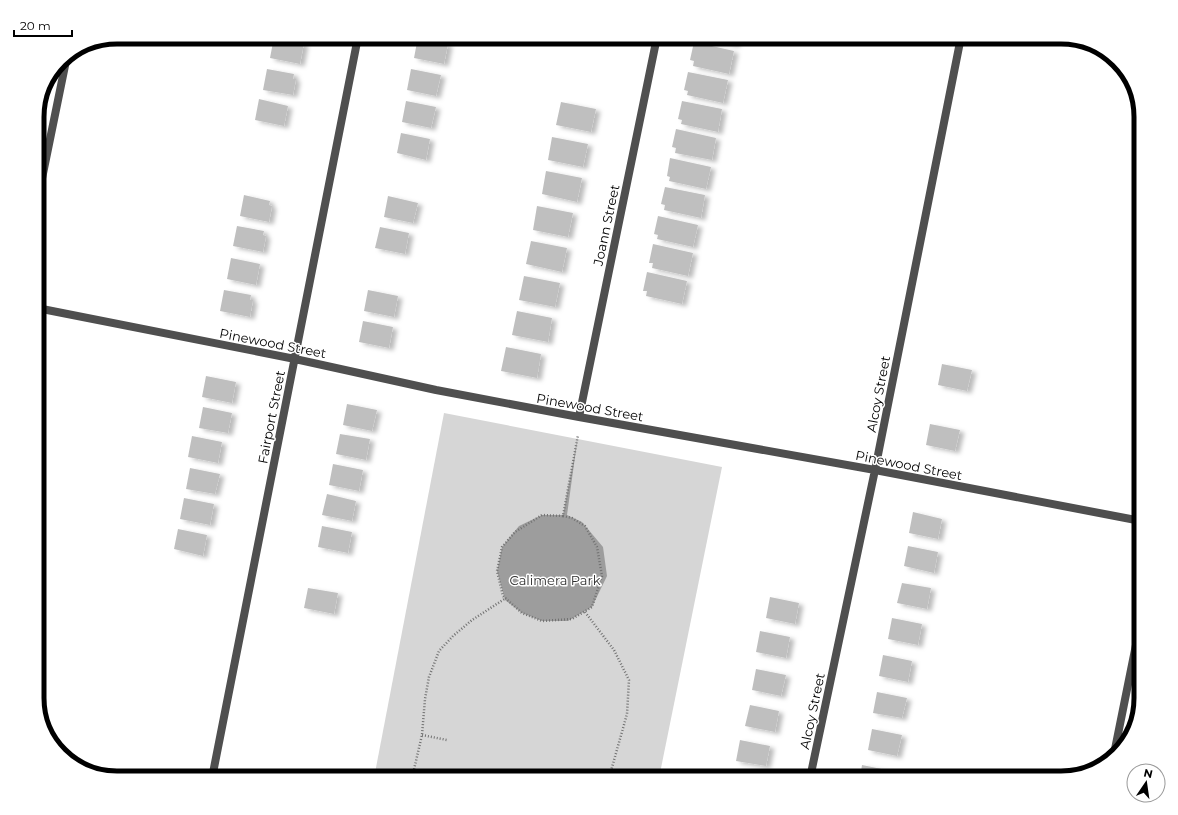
<svg xmlns="http://www.w3.org/2000/svg" width="1178" height="815" font-family="Montserrat,sans-serif">
<defs>
<filter id="shadow"><feDropShadow dx="4.5" dy="2.5" stdDeviation="2" flood-color="#0004"/></filter>
</defs>
<rect width="100%" height="100%" fill="#fff"/>
<!-- green -->
<path fill="#d6d6d6" d="M444,413L722,467L659,778H374Z"/>
<!-- water -->
<path fill="#9d9d9d" d="M578,435L567,515L582,522L603,547L607,576L592,607L568,621H542L522,613L505,600L497,571L502,547L519,526L542,515H563Z"/>
<!-- building -->
<path fill="#bfbfbf" filter="url(#shadow)" d="M274,37L304,43L300,64L270,58Z
M418,37L448,44L444,64L414,58Z
M703,37H737L735,45Z
M694,42L734,51L729,74L693,66L694,61L690,60Z
M267,69L294,74L293,79H296L293,95L263,90Z
M411,69L441,75L436,96L407,90Z
M688,72L728,80L723,103L687,95L688,91L684,90Z
M259,99L288,106L284,126L255,120Z
M406,101L436,107L431,128L402,122Z
M682,101L722,109L718,132L681,124L682,120L678,119Z
M561,102L596,109L591,132L556,125Z
M676,129L716,138L712,160L675,153L676,148L672,147Z
M401,133L430,139L426,160L397,153Z
M552,137L588,144L583,167L548,160Z
M670,158L711,167L706,189L669,181L670,177L667,176Z
M546,171L582,178L577,202L542,194Z
M665,187L705,195L701,218L664,210L665,205L661,204Z
M244,195L270,201L269,205L272,206L269,222L240,216Z
M388,196L418,203L413,223L384,217Z
M537,206L573,213L568,237L533,230Z
M658,216L698,225L693,247L657,239L658,235L654,234Z
M237,226L264,231L263,235L266,236L263,252L233,246Z
M380,227L409,233L405,254L375,248Z
M531,241L567,248L562,272L526,264Z
M653,244L693,253L688,276L652,268L653,263H649Z
M231,258L260,264L256,285L227,279Z
M647,272L687,281L682,304L646,296L647,291H643Z
M524,276L560,283L555,307L519,300Z
M224,290L251,295L250,300H253L250,317L220,311Z
M368,290L398,296L394,317L364,311Z
M517,311L552,318L548,342L512,335Z
M363,321L393,327L389,348L359,342Z
M506,347L541,354L537,378L501,371Z
M942,364L972,370L967,391L938,385Z
M206,376L236,382L232,403L202,397Z
M347,404L377,410L372,431L343,425Z
M203,407L232,413L228,433L199,428Z
M930,424L960,430L955,451L926,445Z
M340,434L370,439L366,460L336,454Z
M192,436L222,442L218,463L188,457Z
M333,464L363,470L359,491L329,485Z
M190,468L220,474L215,494L186,489Z
M327,494L356,501L352,521L322,515Z
M184,498L214,504L210,525L180,519Z
M913,512L942,519L938,539L909,533Z
M322,526L352,532L348,553L318,547Z
M178,529L207,535L203,556L174,549Z
M908,546L938,552L934,573L904,566Z
M902,583L931,588L927,609L897,603Z
M308,588L338,593L334,614L304,608Z
M770,597L799,603L795,624L766,618Z
M892,618L922,624L918,645L888,639Z
M760,631L790,637L786,658L756,652Z
M883,655L912,661L908,682L879,676Z
M756,669L786,675L781,696L752,690Z
M877,692L907,698L902,718L873,713Z
M750,705L779,711L775,732L745,726Z
M872,729L902,735L897,756L868,750Z
M740,740L770,746L766,766L736,761Z
M862,765L892,771L891,778H860Z"/>
<g fill="none" stroke-linecap="round" stroke-linejoin="round">
<!-- path -->
<path stroke="#717171" stroke-width="2.5" stroke-dasharray="1 2" stroke-linecap="butt" d="M563,516L572,518L585,526L597,547L602,576L592,607L572,619L542,621L522,613L503,596L497,571L502,547L515,532L542,515L563,516L578,435
M585,612L614,650L629,680L627,714L609,778
M422,735L447,740
M600,774L610,776
M412,778L422,735L425,699L429,677L439,651L453,636L472,620L506,598"/>
<!-- minor -->
<path stroke="#4f4f4f" stroke-width="8" d="M37,203L67,56
M37,308L295,359L436,390L579,417L875,470L1141,521
M579,417L657,37
M1114,754L1141,620
M212,778L358,37
M810,778L875,470L961,37"/>
</g>
<g text-anchor="middle" dominant-baseline="central" stroke-width="3" stroke-linejoin="round" paint-order="stroke">
<!-- street labels -->
<g font-size="13" fill="#000" stroke="#fff">
<text transform="translate(606 225) rotate(-78)">Joann Street</text>
<text transform="translate(273 343) rotate(11)">Pinewood Street</text>
<text transform="translate(878 394) rotate(-79)">Alcoy Street</text>
<text transform="translate(590 407) rotate(10)">Pinewood Street</text>
<text transform="translate(271 417) rotate(-79)">Fairport Street</text>
<text transform="translate(909 465) rotate(11)">Pinewood Street</text>
<text transform="translate(812 711) rotate(-78)">Alcoy Street</text>
</g>
<!-- park labels -->
<g font-size="13" fill="#2d2d2d" stroke="#fff">
<text x="555" y="580">Calimera Park</text>
</g>
</g>
<!-- crop -->
<path d="M0 0H1178V815H0ZM117 44H1061A73 73 0 0 1 1134 117V698A73 73 0 0 1 1061 771H117A73 73 0 0 1 44 698V117A73 73 0 0 1 117 44Z" fill="#fff" fill-rule="evenodd"/>
<path fill="none" stroke="#000" stroke-width="5" d="M117 44H1061A73 73 0 0 1 1134 117V698A73 73 0 0 1 1061 771H117A73 73 0 0 1 44 698V117A73 73 0 0 1 117 44Z"/>
<!-- north arrow -->
<g transform="translate(1146 783) rotate(13)"><circle r="19" fill="#ffffff" stroke="#999999"/>
<path d="M0-3L7 15L0 10L-7 15Z" fill="#000000"/>
<text y="-6" font-size="11" font-weight="bold" text-anchor="middle" fill="#000000">N</text>
</g>
<!-- scale -->
<path d="M14 30v6h58v-6" fill="none" stroke="#000000" stroke-width="2"/>
<text x="20" y="30" font-size="12" fill="#000000" stroke="#ffffff" stroke-width="3" paint-order="stroke">20 m</text>
</svg>
